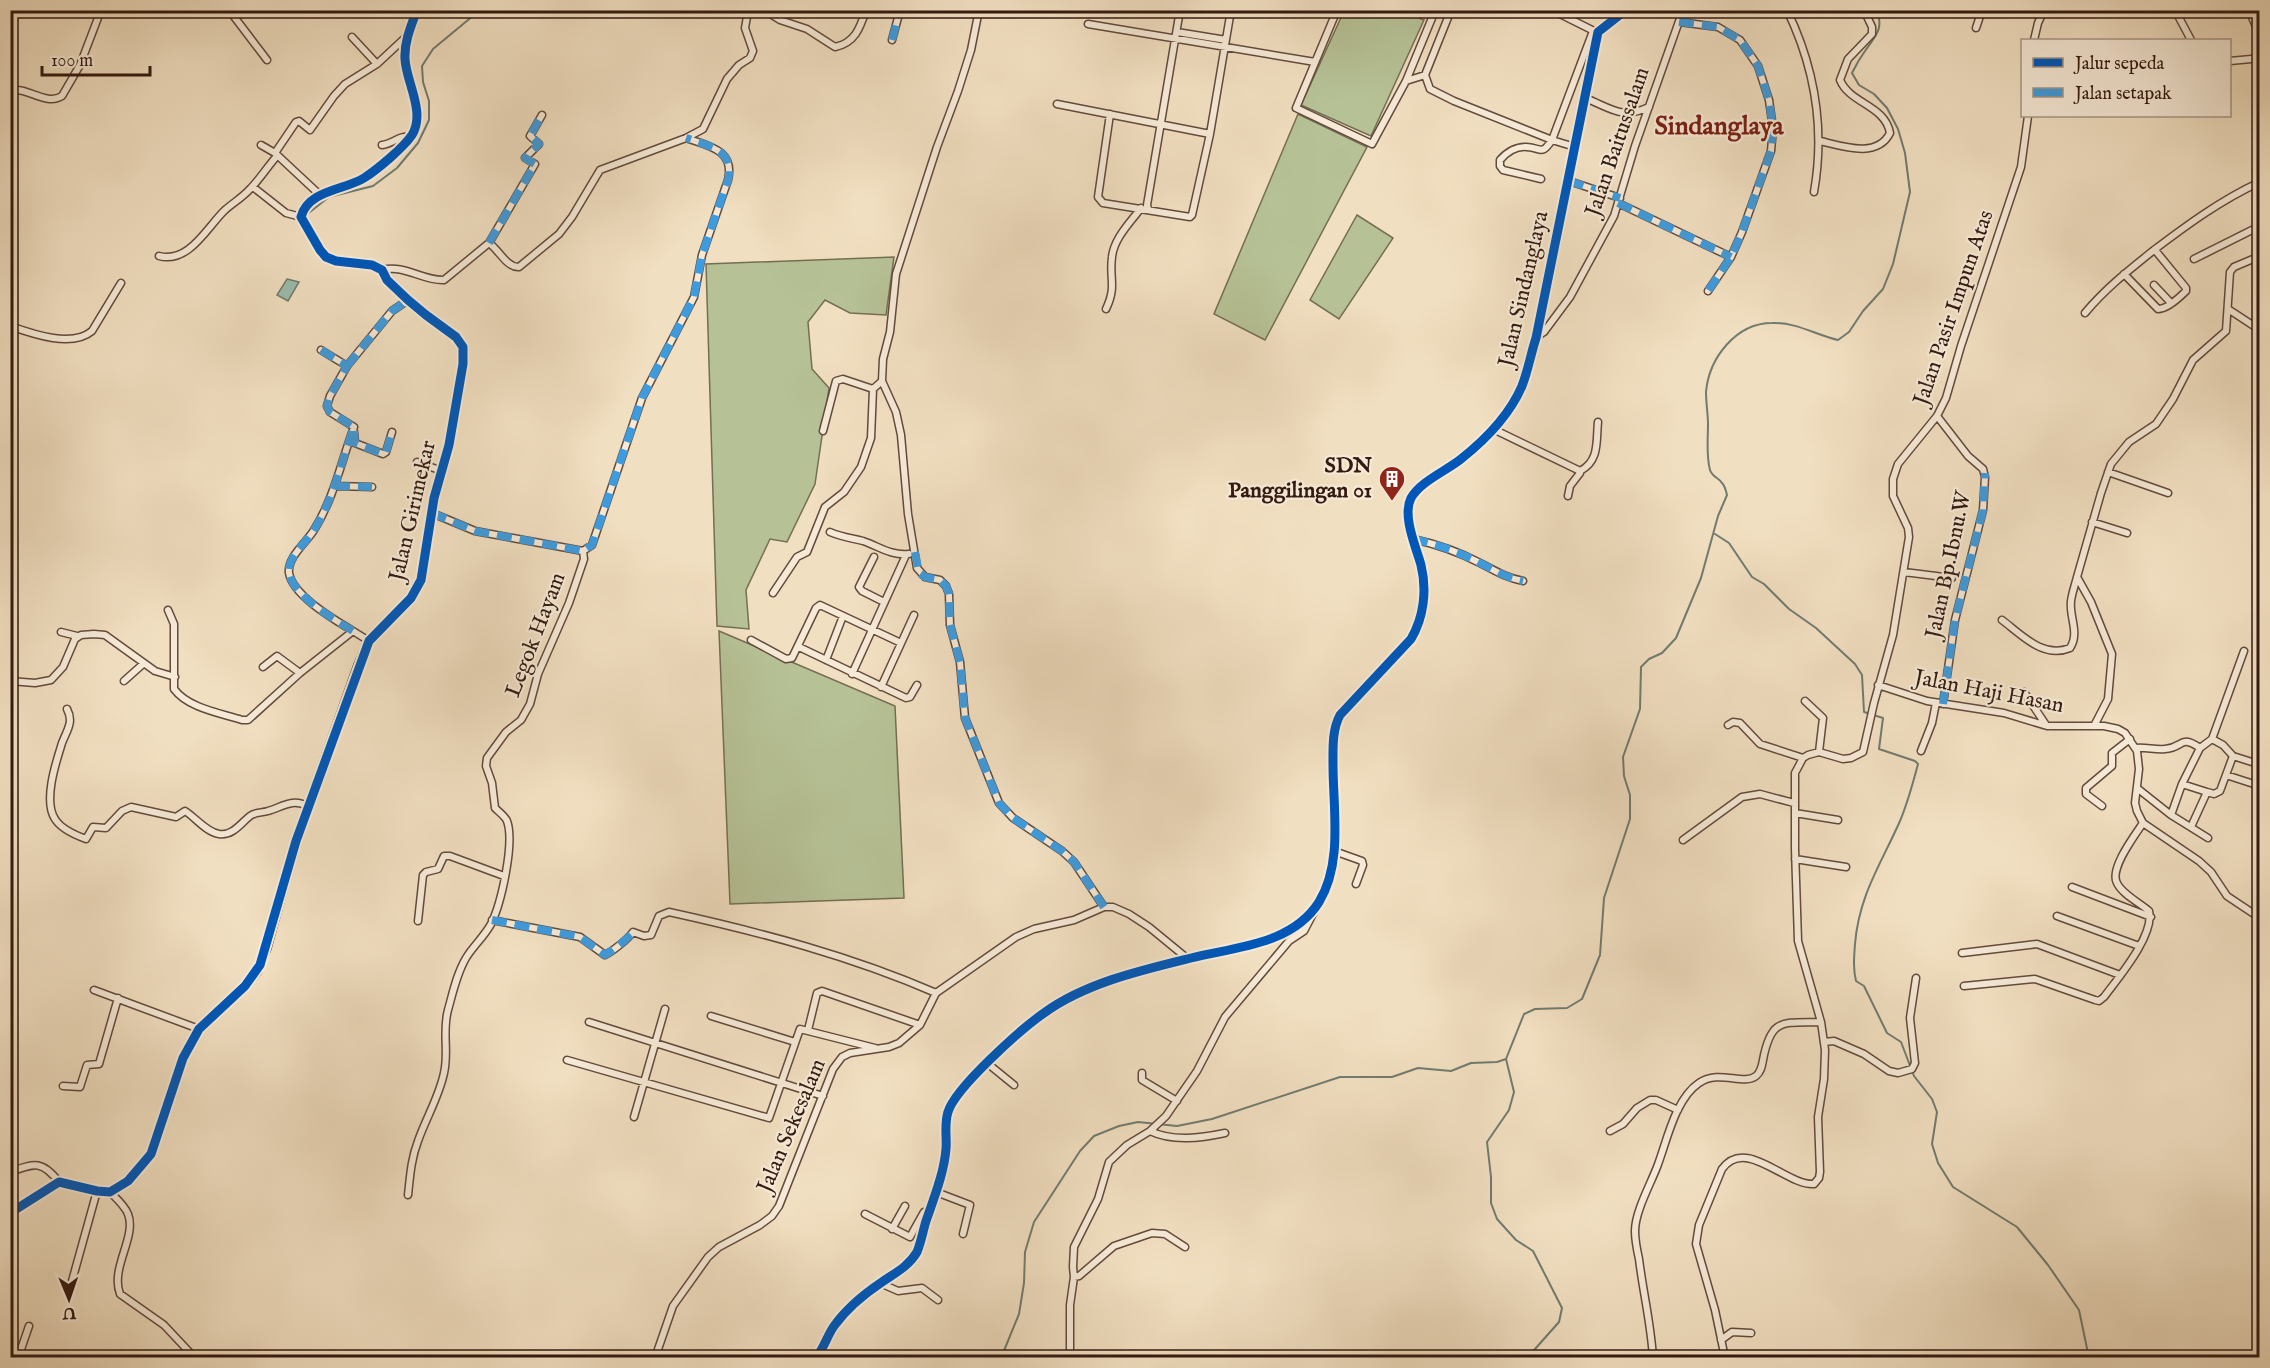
<svg xmlns="http://www.w3.org/2000/svg" width="2270" height="1368" font-family="'IM FELL English',serif">
<rect width="100%" height="100%" fill="#f1dfc1"/>
<filter id="stains"><feTurbulence type="fractalNoise" baseFrequency=".00333" numOctaves="4"/><feColorMatrix values="0 0 0 0 .2 0 0 0 0 .09 0 0 0 0 .02 0 0 0 .5 -.17"/></filter>
<radialGradient id="worn" r=".72"><stop offset=".6" stop-color="#630" stop-opacity="0"/><stop offset="1" stop-color="#630" stop-opacity=".3"/></radialGradient>
<!-- green -->
<path fill="#b6c296" stroke="#746e53" stroke-width="1.5" d="M1344,11H1402L1424,20L1371,136L1301,105Z
M1298,114L1367,147L1265,340L1214,314Z
M1357,215L1393,238L1339,319L1310,300Z
M894,257L886,315L850,313L825,300L808,322L812,369L829,388L815,484L787,542L770,539L746,590L749,629L717,626L706,264Z
M719,631L895,706L904,898L730,904Z"/>
<!-- water -->
<path fill="#9bbdae" stroke="#717b6f" stroke-width="1.5" d="M287,279L299,282L288,301L277,295Z"/>
<g fill="none" stroke-linecap="round" stroke-linejoin="round">
<!-- stream -->
<path stroke="#717b6f" stroke-width="2" d="M782,10L784,17
M306,215L329,197L373,186L397,168L418,143L429,120V101L423,82L422,66L433,49L480,10
M1715,534L1729,543L1752,577L1764,584L1789,609L1816,628L1855,664L1862,675L1864,712L1883,718L1879,749L1915,761L1918,764C1913,783 1908,802 1900,821C1881,864 1859,895 1855,944C1854,958 1853,968 1856,981L1864,986L1887,1033L1901,1042L1914,1076L1932,1099L1937,1112L1932,1144L1938,1163L1953,1187L2017,1227L2048,1265L2079,1310L2089,1358
M1001,1358L1019,1314L1024,1283L1025,1252L1034,1222L1080,1151L1094,1136L1119,1126L1138,1122L1177,1126L1212,1119L1340,1077H1392L1418,1068L1451,1071L1471,1063L1497,1062L1506,1059
M1527,1358L1559,1322L1562,1308L1533,1251L1516,1240L1497,1219L1491,1203V1177L1487,1142L1509,1110L1514,1092L1506,1059L1524,1014L1535,1009L1567,1008L1582,999L1600,955L1604,898L1630,819V795L1624,776L1623,757L1640,709L1641,667L1649,659L1662,653L1676,638L1701,578L1718,516L1727,495C1726,491 1725,486 1722,483C1718,477 1712,477 1710,470C1706,455 1708,440 1708,424C1708,414 1706,403 1706,392C1709,358 1736,323 1772,323C1796,322 1816,335 1838,340L1849,332L1863,311L1883,289L1893,264L1910,192L1905,153L1898,129L1887,108L1874,94L1859,85L1852,73C1856,65 1860,58 1865,51C1875,36 1884,30 1877,10"/>
<!-- street casing -->
<g stroke="#624a3c" stroke-width="9">
<path id="street" d="M229,10L267,60
M764,10L780,20L807,29L835,47C855,43 860,28 866,10
M979,10L971,50L958,91L937,147L896,274L890,332L883,359L882,381L896,412L901,435L908,514L917,568L925,577L940,580L946,586L949,594L950,625L960,662L965,718L999,803L1013,818L1062,851L1074,862L1104,907
M1337,10L1296,108L1372,144L1406,81L1425,75
M1451,10L1425,75L1430,89L1454,101L1552,140L1575,147
M1552,10L1594,31
M1787,10C1815,68 1825,129 1814,192
M2175,10L2191,40
M2249,10L2260,36
M1679,22L1718,27L1740,40L1758,66L1769,100L1773,128L1771,151L1742,232L1731,257L1708,291
M1088,24L1315,62
M1976,28L1982,10
M1177,32L1226,40
M352,37L377,64
M892,40L900,10
M2034,40L2038,23L2044,10
M2230,61L2251,59L2260,56
M1406,81L1432,18L1429,10
M10,90C28,87 46,106 62,96L80,65L101,10
M1585,98C1611,108 1621,120 1649,107
M1057,104L1210,134
M1110,114L1098,197L1103,203L1190,217L1192,215L1210,134L1231,10
M1820,141C1842,146 1877,159 1890,133C1885,105 1850,104 1840,80L1848,59L1872,34V27L1864,10
M261,145L275,153L320,195
M382,145C393,144 399,135 410,137
M275,153L296,122L299,121L310,130L334,96L345,84L377,64L406,37
M1541,179L1503,170L1500,166V160C1507,152 1517,146 1527,147C1542,148 1541,156 1552,140L1593,31
M1569,181L1620,198
M253,187L286,213L301,217
M1618,203L1731,257
M1148,209L1147,205L1180,10
M489,243L535,164L525,158L539,144L530,136L542,115
M159,256C189,264 207,227 225,210C233,203 243,197 250,189C259,180 268,166 277,156
M2194,259L2260,226
M382,270C405,264 422,281 444,280L489,243C499,250 507,268 519,267L559,234L572,217L600,170L686,138L703,129L727,79L739,65L750,58L753,51L745,28L748,11L750,10
M2124,274L2158,309C2167,309 2179,298 2186,291V288L2155,250
M2154,285L2171,303
M1106,309C1117,286 1109,279 1112,257C1114,238 1130,223 1141,208
M2228,309L2260,330
M2085,313C2106,288 2129,270 2154,250C2187,225 2221,200 2260,182
M10,326C33,334 72,348 92,331L121,283
M1536,337L1544,332L1570,297L1614,216L1635,146L1683,10
M321,350L347,366L330,396L327,406L330,412L354,427C341,462 334,498 314,530C307,542 287,557 289,573C293,596 335,620 353,631
M347,366L392,311L408,300
M1937,416L1968,456L1983,469L1985,477L1983,510L1955,620L1943,704
M1493,429L1578,470L1580,473L1570,486L1568,496
M823,431L836,381L843,379L873,389
M354,432L355,443L383,454L386,452L392,432
M417,462L442,471
M1580,471C1600,461 1596,440 1598,422
M2108,472L2168,493
M335,486L372,487
M432,513L475,531L583,551
M2092,522L2127,533
M830,532C841,537 851,538 863,541C878,546 891,556 909,554
M1413,539C1436,544 1459,552 1480,563C1496,571 1504,577 1523,581
M583,551L592,545L642,398L694,297L702,255L728,180C735,150 709,146 686,138
M874,557L859,587L862,591L884,602
M1904,572L1952,578
M773,593L797,557L807,552L825,507L844,492L861,467L871,438L873,389L882,381
M168,610L174,624V689C188,708 220,713 242,720H248L300,673L353,631L369,641
M2002,620C2022,635 2043,659 2070,648C2080,633 2069,617 2071,601C2072,593 2075,585 2077,577
M61,632L77,636
M751,640L786,659L792,658L816,608L820,605L901,643
M799,647L906,698L910,697L917,685
M826,660L843,616
M263,667L277,656L300,673
M852,674L906,555
M10,681L35,683L51,680L63,667L75,639L81,635L94,634L105,635L155,671L175,677
M124,681L143,664
M1878,685L1927,701L2004,713L2047,726H2104L2118,729L2125,733L2137,751L2139,769L2135,803L2137,811L2143,823L2199,861L2211,872L2227,896L2260,918
M881,687L914,615
M2024,692L2046,725
M1805,701L1823,718L1819,752
M67,709C74,722 67,730 62,743C56,762 43,801 55,819C61,829 75,835 86,839L93,827L106,828L122,811L131,807L176,817L185,811C195,817 206,832 219,834C233,836 241,823 250,816C255,812 262,813 268,811C282,807 293,798 307,806
M1728,725L1733,722L1740,723L1760,744L1803,758
M2094,726L2108,699L2112,654L2091,602L2077,577L2101,493L2111,464L2129,442L2156,424L2173,399L2193,360L2226,331L2230,272L2234,267L2260,256
M2136,748C2146,747 2155,750 2165,749C2184,748 2179,734 2200,748
M1921,751L1932,723L1936,703
M2233,756L2255,763
M2226,775L2260,786
M2137,788L2171,815L2208,838
M2207,792L2214,794L2220,791L2233,756L2223,745L2212,739
M2102,806L2086,794V788L2112,766V753L2130,739
M1795,813L1838,820
M2171,815L2182,784
M2191,827L2207,792L2182,784L2200,748L2212,739L2244,651
M1683,840L1742,797L1760,794L1794,803
M1334,851L1362,861L1363,865L1356,884
M1795,859L1846,867
M2072,887L2151,917
M2057,916L2139,946
M492,920L580,937L605,955C613,951 628,939 633,932L644,936L651,935L659,916L669,912C760,932 851,956 936,993
M418,921L423,875L426,872L438,869L444,856H450L504,876
M1962,953L2037,944L2120,975
M1964,986L2035,979L2095,1000L2099,1001L2104,997C2118,978 2155,935 2149,911C2140,903 2122,894 2117,883C2109,869 2135,835 2143,823
M94,990L199,1029
M711,1016L795,1042
M589,1022L823,1096
M808,1030L817,993L822,991L920,1025
M1824,1042L1834,1041L1864,1054L1889,1071L1898,1073L1912,1069L1915,1063L1910,1018L1916,978
M567,1060L769,1118L800,1029L875,1048
M987,1063L1014,1085
M1142,1073V1080L1177,1101
M63,1086L80,1087L87,1065L99,1064L118,998
M634,1117L665,1009
M1150,1131C1173,1142 1201,1138 1225,1133
M1610,1131L1623,1124L1637,1108L1650,1100H1656L1678,1110
M10,1172C35,1163 42,1160 59,1182
M936,1192L970,1205L963,1234
M408,1195C410,1177 411,1159 418,1141C426,1118 439,1097 444,1073C449,1052 442,1031 448,1010C453,992 457,973 466,958C473,946 484,937 491,924C501,904 515,843 507,821C505,816 499,812 495,808L492,783L486,766L487,758L506,732L521,720L530,704L538,674L569,603L584,559L583,551
M10,1213L59,1182L97,1191L110,1192C116,1198 125,1206 128,1214C137,1237 110,1268 120,1294L164,1325L195,1358
M865,1214L910,1237L924,1212H929
M892,1229L905,1206
M1074,1277L1079,1276L1114,1246L1152,1233L1165,1234L1185,1247
M72,1281L97,1191
M880,1283L898,1291L922,1288L938,1300
M1721,1340L1732,1332L1751,1333
M18,1358L29,1326
M568,1358L580,1355L589,1358
M655,1358L673,1306L708,1257L719,1247L760,1225L772,1216L779,1206L833,1069L842,1057L850,1053L889,1047L899,1043L920,1025L936,993L1016,937L1034,929L1074,920L1104,907H1113L1129,914L1149,927L1188,959
M1070,1358V1305L1074,1277L1073,1267L1074,1247L1098,1199L1109,1162L1127,1145L1150,1131L1166,1116L1197,1071L1225,1017L1289,941L1304,931L1315,910
M1653,1358C1651,1324 1643,1292 1639,1259C1637,1250 1635,1240 1635,1231C1635,1212 1650,1185 1657,1167C1667,1141 1675,1099 1699,1083C1719,1069 1743,1086 1756,1076C1761,1072 1762,1066 1763,1060C1771,1017 1783,1023 1821,1022
M1725,1358L1715,1310L1696,1244L1699,1225L1722,1169C1746,1136 1786,1186 1814,1184L1819,1178L1820,1172L1818,1117L1824,1079L1825,1050L1821,1022L1798,941L1795,849V773L1803,758L1808,755L1819,752L1843,759L1851,758L1863,752L1874,703L1893,635L1909,537L1908,528L1893,496V479L1898,464L1937,416L1946,398L1961,346L2021,167L2028,116"/>
</g>
<!-- secondary casing -->
<g stroke="#331910" stroke-width="11">
<path id="secondary" d="M110,1192L128,1181L151,1154L183,1058L199,1029L245,986L257,971L266,949L296,841L358,667L369,641L411,598L421,580L434,498L449,445L463,364V347L456,337L426,315L408,300L387,280L382,270L372,265L336,261L326,257L320,250L301,217C308,190 345,190 364,178C378,169 403,148 412,135C426,112 406,82 405,59C404,42 411,26 417,10
M816,1358C824,1348 827,1336 834,1326C847,1308 864,1294 882,1282C895,1273 909,1266 917,1252C921,1242 923,1231 926,1221C934,1198 944,1173 946,1149C947,1137 944,1124 948,1112C955,1088 1021,1029 1044,1013C1085,983 1142,970 1191,958C1235,947 1292,945 1319,902C1343,863 1333,809 1333,765C1333,748 1332,730 1340,715L1411,639C1424,617 1427,590 1421,565C1416,547 1402,516 1411,498C1421,481 1446,471 1461,459C1485,440 1510,414 1522,386C1528,371 1531,353 1536,338L1598,32L1626,10"/>
</g>
<!-- street -->
<use href="#street" stroke="#f6ead7" stroke-width="6"/>
<!-- secondary -->
<use href="#secondary" stroke="#f6ead7" stroke-width="8"/>
<!-- quiet -->
<path stroke="#3e9bde" stroke-width="8" stroke-dasharray="15 8" stroke-linecap="butt" d="M1679,22L1718,27L1740,40L1758,66L1769,100L1773,128L1771,151L1742,232L1731,257L1708,291
M892,40L900,10
M1569,181L1620,198
M1618,203L1731,257
M489,243L535,164L525,158L539,144L530,136L542,115
M321,350L347,366L330,396L327,406L330,412L354,427C341,462 334,498 314,530C307,542 287,557 289,573C293,596 335,620 353,631
M347,366L392,311L408,300
M354,431L355,443L383,454L386,452L392,432
M335,486L372,487
M432,513L475,531L583,551L592,545L642,398L694,297L702,255L728,180C735,150 709,146 686,138
M1413,539C1436,544 1459,552 1480,563C1496,571 1504,577 1523,581
M915,552L919,573L925,577L940,580L946,586L949,594L950,625L960,662L965,718L999,803L1013,818L1062,851L1074,862L1104,907
M1943,704L1955,620L1983,510L1985,473
M492,920L580,937L605,955C616,949 626,939 634,932"/>
<!-- cycleway casing -->
<g stroke="#f6ead7" stroke-width="13">
<path id="cycleway" d="M10,1213L59,1182L97,1191L110,1192L128,1181L151,1154L183,1058L199,1029L245,986L260,965L296,841L369,641L411,598L421,580L434,498L449,445L463,364V347L456,337L426,315L408,300L387,280L382,270L372,265L336,261L326,257L320,250L301,217C308,190 345,190 364,178C378,169 403,148 412,135C426,112 406,82 405,59C404,42 411,26 417,10
M816,1358C824,1348 827,1336 834,1326C847,1308 864,1294 882,1282C895,1273 909,1266 917,1252C921,1242 923,1231 926,1221C934,1198 944,1173 946,1149C947,1137 944,1124 948,1112C955,1088 1021,1029 1044,1013C1085,983 1142,970 1191,958C1235,947 1292,945 1319,902C1343,863 1333,809 1333,765C1333,748 1332,730 1340,715L1411,639C1424,617 1427,590 1421,565C1416,547 1402,516 1411,498C1421,481 1446,471 1461,459C1485,440 1510,414 1522,386C1528,371 1531,353 1536,338L1598,32L1626,10"/>
</g>
<!-- cycleway -->
<use href="#cycleway" stroke="#0057b8" stroke-width="9"/>
</g>
<!-- icons -->
<defs>
<g id="building-pin" transform="scale(1.35)"><path d="M0 17L-7.5 6A9.5 9.5 0 1 1 7.5 6Z" fill="#8f2418" stroke="#f6ead7"/><path d="M-4-6H4V6H1V3H-1V6H-4ZM-2.5-4.3h1.7v1.8h-1.7ZM.8-4.3h1.7v1.8H.8ZM-2.5-1h1.7V.8h-1.7ZM.8-1h1.7V.8H.8Z" fill="#fff"/></g>
</defs>
<g fill-rule="evenodd">
<use href="#building-pin" x="1392" y="479"/>
</g>
<g text-anchor="middle" dominant-baseline="central" stroke-width="4.5" stroke-linejoin="round" paint-order="stroke">
<!-- street labels -->
<g font-size="22" fill="#331910" stroke="#f6ead7">
<text transform="translate(1618 142) rotate(-71)">Jalan Baitussalam</text>
<text transform="translate(1524 289) rotate(-77)">Jalan Sindanglaya</text>
<text transform="translate(1954 308) rotate(-71)">Jalan Pasir Impun Atas</text>
<text transform="translate(413 511) rotate(-77)">Jalan Girimekar</text>
<text transform="translate(1949 565) rotate(-78)">Jalan Bp.Ibnu.W</text>
<text transform="translate(536 635) rotate(-69)">Legok Hayam</text>
<text transform="translate(1989 692) rotate(11)">Jalan Haji Hasan</text>
<text transform="translate(792 1126) rotate(-67)">Jalan Sekesalam</text>
</g>
<!-- poi labels -->
<g font-size="22" font-weight="bold" fill="#331910" stroke="#f6ead7" text-anchor="end">
<text x="1372" y="466">SDN<tspan x="1372" dy="25">Panggilingan 01</tspan></text>
</g>
<!-- quarter labels -->
<g font-size="26" font-weight="bold" fill="#7a1f14" stroke="#f6ead7">
<text x="1719" y="126">Sindanglaya</text>
</g>
</g>
<!-- margin -->
<rect width="2270" height="1368" fill="none" stroke="#f1dfc1" stroke-width="36"/>
<rect x="12" y="12" width="2246" height="1344" fill="none" stroke="#331910" stroke-width="3"/>
<rect x="18" y="18" width="2234" height="1332" fill="none" stroke="#331910" stroke-width="1.5"/>
<!-- legend -->
<rect x="2021" y="39" width="210" height="78" fill="#f6ead7" stroke="#a89687" stroke-width="1.5"/>
<rect x="2033" y="58" width="30" height="9" fill="#0057b8" stroke="#a89687" stroke-width="1.5"/>
<text x="2075" y="69" font-size="18" fill="#331910">Jalur sepeda</text>
<rect x="2033" y="88" width="30" height="9" fill="#3e9bde" stroke="#a89687" stroke-width="1.5"/>
<text x="2075" y="99" font-size="18" fill="#331910">Jalan setapak</text>
<!-- north arrow -->
<g transform="translate(69 1299) rotate(178)" stroke="#f6ead7" stroke-width="4.5" paint-order="stroke">
<path d="M0-4.5L10 22L0 15L-10 22Z" fill="#331910"/>
<text y="-9" font-size="16" font-weight="bold" text-anchor="middle" fill="#331910">U</text>
</g>
<!-- scale -->
<path d="M42 66v9h108v-9" fill="none" stroke="#331910" stroke-width="3"/>
<text x="51" y="66" font-size="18" fill="#331910" stroke="#f6ead7" stroke-width="4.5" paint-order="stroke">100 m</text>
<rect width="100%" height="100%" filter="url(#stains)"/>
<rect width="100%" height="100%" fill="url(#worn)"/>
</svg>
